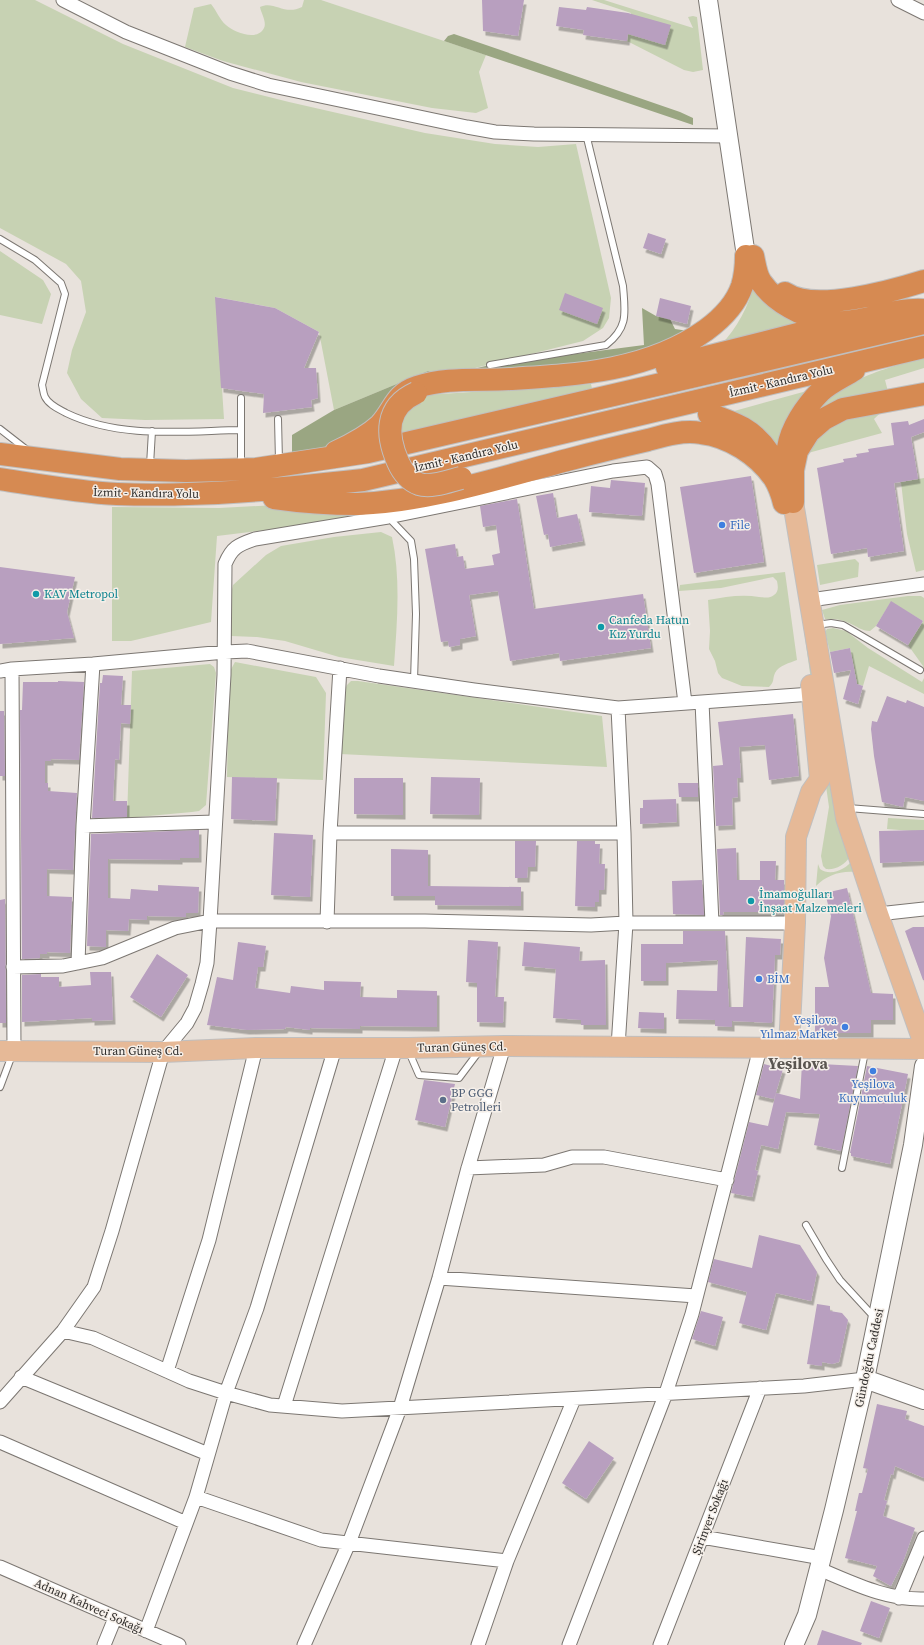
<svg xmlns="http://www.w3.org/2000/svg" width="924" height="1645" font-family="'Source Serif 4',serif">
<defs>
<filter id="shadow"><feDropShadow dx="2.5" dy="4.5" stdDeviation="0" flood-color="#0004"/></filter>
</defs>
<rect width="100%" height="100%" fill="#e8e2dc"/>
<!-- green -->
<path fill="#c7d2b3" d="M0,0H35L123,44L233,88L289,102L425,133L495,144L538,147L576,144L611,298L609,318L603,328L583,341L443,376L428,371L334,410L319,332L275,308L216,297L224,419L145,420L102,418L81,399L67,373L72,350L86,312L81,281L66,264L0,228Z
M304,0H321L486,55L479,72L488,108L476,113L432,108L301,82L223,61L185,47L194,8L211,4C216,10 220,20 226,25C234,32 257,42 264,28C267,22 261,13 260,7C274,0 284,16 302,7Z
M592,0H604L693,28L688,17L693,16L697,17L703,70L693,72L684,70L627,41L631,13Z
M0,251L43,280L51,294L42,324L0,315Z
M755,282L804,323L720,346C738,327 748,307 755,282Z
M924,358V368L885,380L891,403L874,419L882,433L808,453C811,441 812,426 817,414C829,383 895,365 924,358Z
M591,384L593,393L395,440L397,419L426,395Z
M814,389L791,424L850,857C844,865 836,870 826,869L823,866L821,856L829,807L786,504L727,413Z
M924,478V570L916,572L907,534L901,482Z
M422,503L282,528L217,536L211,622L131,641H112V507L219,508L276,505Z
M381,532L392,537C401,579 397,623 394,666L339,657L285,641L257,637L231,636L230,598L233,585L266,555L281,546L334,537Z
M855,559L859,563L858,577L820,585L817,565Z
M785,572L797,660C790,663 779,665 775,673C772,680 775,681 769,687L742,686L722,678L718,673L715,661L709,649L710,631L708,600C725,597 742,594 759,597C764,597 769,599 774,595C779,592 778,586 777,581L773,577L721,588L679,591L680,585Z
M908,596H921L924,598V672L923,666L908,645L923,621L891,602L876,626L870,631C862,631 856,626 849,623C841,619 834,619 825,619L822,610L840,605Z
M833,628L846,631L868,648L922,682L924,678V694L869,666L863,686L857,684L850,648L830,652L825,632L827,629Z
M235,662L316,677L326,693L323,780L227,777L229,673Z
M210,664L214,667L216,673L206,805L199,811L192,812L127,818L132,671Z
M351,681H358L602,716L607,767L340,754L343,694L347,685Z
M888,818L924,820V832L887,829Z
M853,860L854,872C839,871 826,876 816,886L818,864L820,869C831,877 846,869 853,860Z"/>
<!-- forest -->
<path fill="#9aa682" d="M454,34L680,112L693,118V125L444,41L448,36Z
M735,295L727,308L695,335L658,354L647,358L584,367L429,381L405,389L398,395L385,414L377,423L351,442L319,457L292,459V435L334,410L428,371L443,376L490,365L644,345L642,308L656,316L670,319L675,329L695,332L727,306V296Z"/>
<!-- building -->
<path fill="#b89fbf" filter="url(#shadow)" d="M482,0H524L518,36L483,31Z
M559,7L586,10L587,7L628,13L671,25L665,45L628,34L627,41L583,35L584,30L556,26Z
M648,233L666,239L661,254L643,248Z
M565,293L603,308L597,324L559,310Z
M215,297L275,308L319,332L304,368H316L318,398L311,400L312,407L263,413L264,394L221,388Z
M660,298L691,306L687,324L656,316Z
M924,419V432L911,437L918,479L894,483L904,551L868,557L867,548L831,554L817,468L844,462L843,459L857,457L856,454L869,452L868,449L894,445L891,423L908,421L909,425Z
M751,476L764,562L694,573L680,487Z
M611,480L645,483L642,516L589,512L591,486L610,488Z
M553,493L557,518L577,514L583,541L550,547L548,534L544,535L536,496Z
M517,499L534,609L643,594L651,648L560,661L559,653L510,661L498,591L469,595L476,636L460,639V645L449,647L448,641L441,642L425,549L455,544L457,557L463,556L465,569L494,565L492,555L500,553L496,525L483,527L480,506Z
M0,567L75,577L67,612L74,638L0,644Z
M891,601L923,621L908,645L876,626Z
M850,648L857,684L863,686L858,704L843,699L851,670L834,673L830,652Z
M103,675L123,676L121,705H131L130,724L121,723L119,760L115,759L113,801H127V817L92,818L100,683H102Z
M58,681L84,682L79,760L51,759V761H45V783H48V791L77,793L73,870L47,869V896L72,897L70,953L47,952V954H40V958L22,959L20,710H22L23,682H58Z
M887,696L906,703L907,700L924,707V801L905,797L903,807L882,802L874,756L871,729L872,721L877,722Z
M0,711H4L5,776H0Z
M793,714L799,776L769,780L765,745L739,747L741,778H737L738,797L732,798L733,825L716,826L713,766L723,765L718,722Z
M232,777L277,778L275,821L231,819Z
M431,777L480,778L479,815L430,814Z
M354,778H403V815L354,814Z
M678,783H698V797H679Z
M676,799L677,822L640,824V808H643V800Z
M199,830V858H180V860L108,859V898L130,899L131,889L158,891V885L199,887L198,913H186V917L147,916V920L129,919L128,931L106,930V947L87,946L91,834Z
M924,830V861L880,863L879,831Z
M274,833L313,835L310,897L271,895Z
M515,841H536L535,867H528L527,878H515Z
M577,841H595V844H600L599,864H605L604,890H599V902H595V907L575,906Z
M736,848L737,880H760V861H776L775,880H784V912H723L724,915H720L717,849Z
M391,849L428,850V886L521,887V906L435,905V896H391Z
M702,880L704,915L673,914L672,881Z
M847,888L871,993L893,994V1020H871V1033H815V987H829L824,958L831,916L825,893Z
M5,899L6,1023H0V900Z
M913,927H924V980H923L905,931Z
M683,931H725L729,1007H743L746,937L781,939L780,955H775L772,1023L732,1021V1027L715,1026V1020L676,1019L677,990L717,991L718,960L666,963V981H641V944H683Z
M468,940L498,942L495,997H504L503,1023L477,1022V983L466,982Z
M238,942L266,946L263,967H258L255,988L290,993L291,986L324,990V981L361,982L360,997L397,998V990L437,991V1027L360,1026V1029L310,1028V1030L286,1027L285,1029L247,1030L207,1025L217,977L233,980Z
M524,942L580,947L579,961L605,960L606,1025H581V1020L553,1018L556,969L522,966Z
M157,954L188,975L161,1017L130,997Z
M90,972H111L113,1020L92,1021V1018L22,1022V975L41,974V977H59V987L91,985Z
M639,1012L664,1013V1029L638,1028Z
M802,1063L858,1066L841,1151L814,1145L820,1114L786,1112L778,1149L761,1145L755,1170L758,1171L752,1197L731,1193L749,1122L768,1126L776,1093L800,1099Z
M764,1064L783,1069L774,1099L756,1095Z
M867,1066L908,1074L890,1164L851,1156V1153H850Z
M424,1080L455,1084L445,1127L415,1120Z
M759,1235L800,1245L817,1272L811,1301L776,1293L766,1330L739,1323L747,1292L708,1282L714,1259L752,1268Z
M817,1304L830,1306V1311L842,1313L848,1320L839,1362L832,1364L822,1362V1366L807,1364Z
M701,1311L723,1317L715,1346L692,1339Z
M877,1404L907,1411L905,1419L924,1426V1478L895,1466L893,1475L891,1474L884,1500L887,1501L883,1516L915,1528L903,1562L891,1586L873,1576L877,1566L845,1558L857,1511H855L859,1493H862L868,1469L863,1468Z
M589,1441L614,1458L586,1499L562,1483Z
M871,1601L890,1608L879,1638L860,1631Z
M822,1630L862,1643L861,1645H817Z"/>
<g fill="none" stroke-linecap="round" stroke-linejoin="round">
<!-- lane casing -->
<g stroke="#7c7772" stroke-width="8">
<path id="lane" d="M0,239L35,260L61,283L65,294L42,385C43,388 43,393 45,397C49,405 59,409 66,413C120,439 183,431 241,430
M490,365L606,345C629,327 625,312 623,286L586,134
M241,398V466
M278,419L279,461
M0,429L27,450
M150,465L152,431
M388,517L411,541L414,559L416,614L414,681
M816,625L831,623L843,625L920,670
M848,808L924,814
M409,1052L419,1075L459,1078L480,1050
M0,1087L12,1055
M842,1168L865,1052
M806,1225L826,1259L840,1280L875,1318"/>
</g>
<!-- street casing -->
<g stroke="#7c7772" stroke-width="15">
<path id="street" d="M63,0L126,32L230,73L268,85L467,127L495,132L534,134L728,136
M898,0L924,13
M810,600L924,584
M340,668L330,833H624
M12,669L14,1051
M0,671L12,669L93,664L225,652L247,651L379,676L474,690L618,708L812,694
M702,702L712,923
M618,708L624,833L626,923L618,1047
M83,826L215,822
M878,914L924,909
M327,922L330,833
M78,963L83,826L93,664
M13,967L63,966L102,958L175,928L210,921H425L591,925L626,923H795
M468,1168L544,1165L572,1157H604L727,1180
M439,1278L696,1296
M63,1331L93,1338L189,1381L226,1393L270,1405L342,1411L804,1386L865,1379
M167,1371L209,1240L256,1048
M21,1377L208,1454
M0,1402L63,1331L94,1287L112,1231L163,1052L187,1023L195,1008L202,984L207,963L210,921L224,675L225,564C232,547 238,545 255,539L388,517L613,471L647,467L655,474L658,484L685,703
M284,1406L396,1048
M0,1442L186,1523
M196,1497L321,1540L507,1561
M702,1537L822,1558
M0,1567L179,1645
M819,1569C853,1583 886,1600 924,1599
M899,1598L924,1538
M146,1631L196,1497L226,1393L257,1308L335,1048
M104,1645L115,1618
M304,1645L349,1543L400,1408L439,1278L468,1168L504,1046
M478,1645L507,1561L574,1399
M569,1645L666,1393L692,1314L760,1048
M660,1645L760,1388"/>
</g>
<!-- secondary casing -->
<g stroke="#7c7772" stroke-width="20">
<path id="secondary" d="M708,0L746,256
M865,1379L924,1400
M794,1645L807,1615L834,1510L865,1379L913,1145L924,1066"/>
</g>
<!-- primary casing -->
<g stroke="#c0bfbf" stroke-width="22">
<path id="primary" d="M793,502L846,818L878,914L924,1044
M789,1048L795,923L796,837L811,792L820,779L811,685
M0,1051L163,1052L256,1048H408L504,1046L924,1049"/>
</g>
<!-- highway casing -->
<g stroke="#c0bfbf" stroke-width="24">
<path id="highway" d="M753,256C755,265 756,275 761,282C777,306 817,324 845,322C872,320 897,308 924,310
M785,293C814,313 892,291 924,281
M667,367L845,322
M709,414C735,423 753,429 769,453C773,459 777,465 778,473
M788,448C791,428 806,406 820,392C829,383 843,377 854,370
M336,452C351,445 368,436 380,425C394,410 395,394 417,387C447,377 479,381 510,379C577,375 649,371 706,330C721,319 736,304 742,286C745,276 746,266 746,256
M0,454L120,469L186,471L256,469L368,452L924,323
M0,479C39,485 78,492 117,494C200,497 281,489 363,480L924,347
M274,498C302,502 330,504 358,504C431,501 502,477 571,459C597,452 622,446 648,440C666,435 683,430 701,433C729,436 758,455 774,478C779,486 782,495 784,503
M793,502V470L797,451L809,432L824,419L843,409L924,394"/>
</g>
<!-- lane -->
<use href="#lane" stroke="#fff" stroke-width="6"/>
<!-- street -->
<use href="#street" stroke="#fff" stroke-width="13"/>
<!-- secondary -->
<use href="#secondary" stroke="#fff" stroke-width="18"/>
<!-- primary -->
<use href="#primary" stroke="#e6b997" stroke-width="20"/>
<!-- highway -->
<use href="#highway" stroke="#d68a52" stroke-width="22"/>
<!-- highway-bridge casing -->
<g stroke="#c0bfbf" stroke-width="24" stroke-linecap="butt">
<path id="highway-bridge" d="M416,393C385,407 386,435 398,462C402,471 408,480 419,484C431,488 449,481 461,478"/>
</g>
<!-- highway-bridge -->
<use href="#highway-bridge" stroke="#d68a52" stroke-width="22"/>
</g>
<!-- markers -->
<g fill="#3f7fe0" stroke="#f5efe9" stroke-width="1.5">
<circle cx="722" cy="525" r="4"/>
<circle cx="759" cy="979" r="4"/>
<circle cx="845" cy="1027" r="4"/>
<circle cx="873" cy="1071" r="4"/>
</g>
<g fill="#0f9aa8" stroke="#f5efe9" stroke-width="1.5">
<circle cx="36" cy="594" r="4"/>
<circle cx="601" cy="627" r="4"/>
<circle cx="751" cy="901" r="4"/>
</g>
<circle fill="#5c6f8a" stroke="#f5efe9" stroke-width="1.5" cx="443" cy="1100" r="4"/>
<g text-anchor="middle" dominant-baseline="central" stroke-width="3" stroke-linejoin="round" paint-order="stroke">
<!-- street labels -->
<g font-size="12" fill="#2d2b29" stroke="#f5efe9">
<text transform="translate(781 381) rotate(-13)">İzmit - Kandıra Yolu</text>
<text transform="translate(466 456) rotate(-13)">İzmit - Kandıra Yolu</text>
<text transform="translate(146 493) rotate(1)">İzmit - Kandıra Yolu</text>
<text transform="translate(462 1047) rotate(-1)">Turan Güneş Cd.</text>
<text x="138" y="1051">Turan Güneş Cd.</text>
<text transform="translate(869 1358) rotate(-78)">Gündoğdu Caddesi</text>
<text transform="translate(710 1517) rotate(-69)">Şirinyer Sokağı</text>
<text transform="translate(89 1606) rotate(24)">Adnan Kahveci Sokağı</text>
</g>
<!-- shop labels -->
<g font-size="12" fill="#366cbe" stroke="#f5efe9" text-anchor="start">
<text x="730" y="525">File</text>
<text x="767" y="979">BİM</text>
<text x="837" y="1020" text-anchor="end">Yeşilova<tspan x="837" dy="14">Yılmaz Market</tspan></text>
<text x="873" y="1084" text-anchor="middle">Yeşilova<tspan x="873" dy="14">Kuyumculuk</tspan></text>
</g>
<!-- culture labels -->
<g font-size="12" fill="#0d838f" stroke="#f5efe9" text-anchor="start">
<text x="44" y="594">KAV Metropol</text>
<text x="609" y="620">Canfeda Hatun<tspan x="609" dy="14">Kız Yurdu</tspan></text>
<text x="759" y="894">İmamoğulları<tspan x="759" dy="14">İnşaat Malzemeleri</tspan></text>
</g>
<!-- service labels -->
<g font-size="12" fill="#4e5e75" stroke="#f5efe9" text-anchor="start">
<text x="451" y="1093">BP GGG<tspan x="451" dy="14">Petrolleri</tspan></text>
</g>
<!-- district labels -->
<g font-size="16" font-weight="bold" fill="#5a5550" stroke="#f5efe9">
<text x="798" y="1063">Yeşilova</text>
</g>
</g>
</svg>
